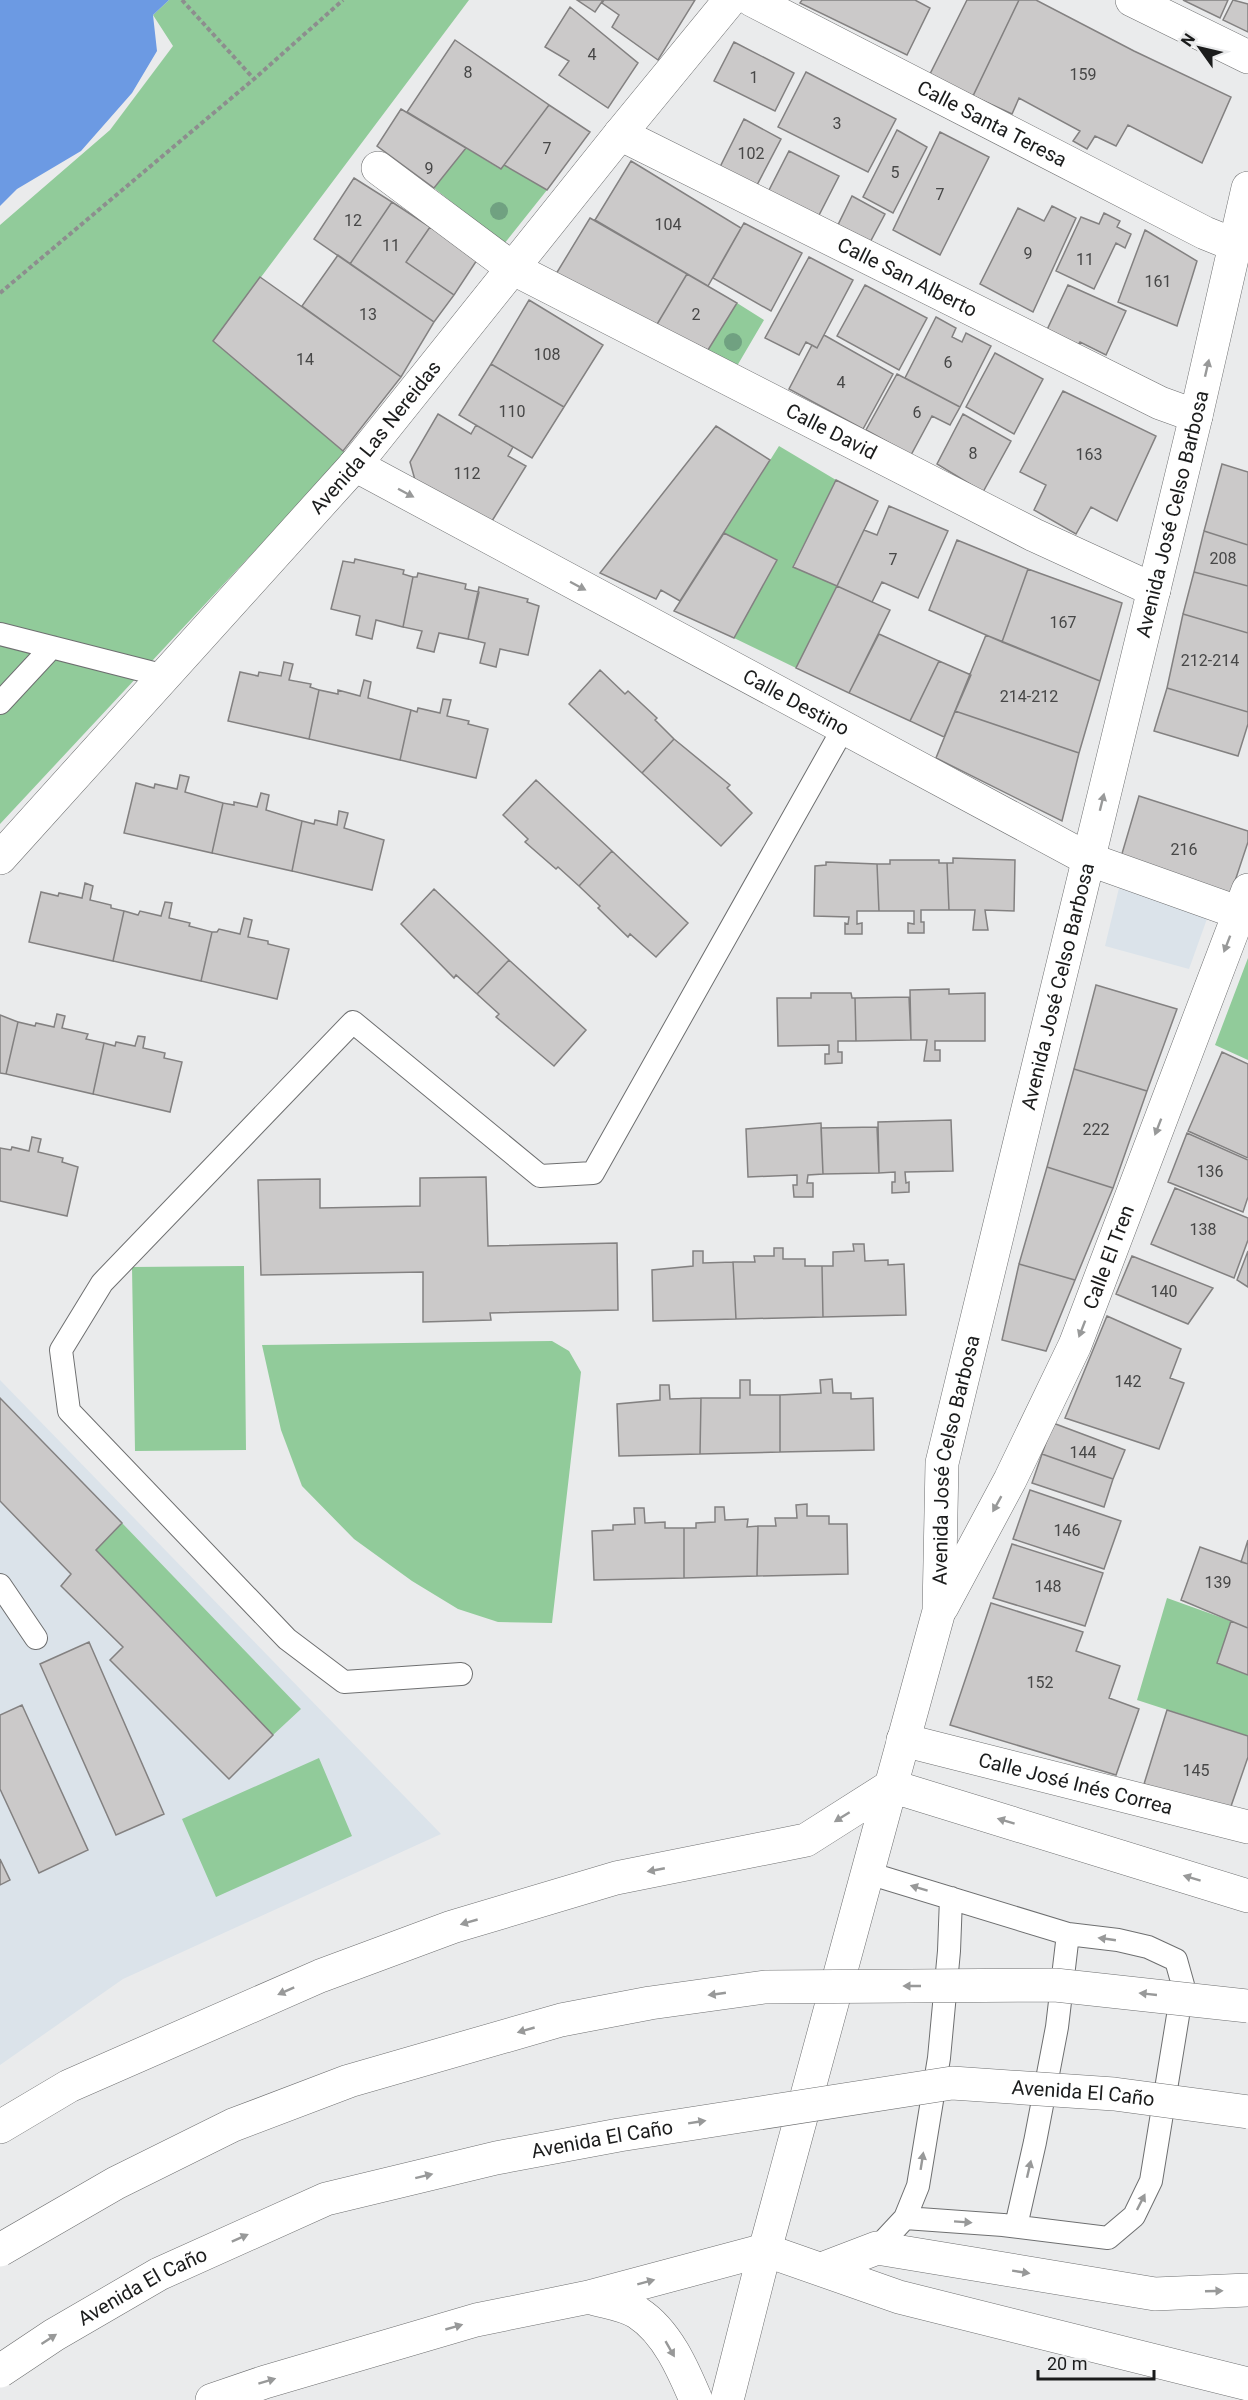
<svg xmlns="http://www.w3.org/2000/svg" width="1248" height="2400" font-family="Roboto,sans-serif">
<rect width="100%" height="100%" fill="#eaebec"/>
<!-- built -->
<path fill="#dbe3ea" d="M1119,888L1208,916L1189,969L1105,946Z
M0,1380L441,1834L123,1979L0,2065Z"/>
<!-- green -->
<path fill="#91cb9a" d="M169,0H469L213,341L346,453L0,824V225L110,130L173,46L153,15Z
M466,148L500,169L504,165L547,190L504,244L434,188Z
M737,303L764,320L737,366L708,350Z
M779,446L836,480L793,566L837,586L796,668L734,638L777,560L724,533Z
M1248,958V1060L1215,1045Z
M244,1266L246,1450L135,1451L132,1267Z
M552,1341L569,1351L581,1372L552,1623L498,1622L458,1609L412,1581L354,1539L302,1486L281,1430L262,1345Z
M122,1523L301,1709L273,1735L96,1550Z
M1167,1598L1231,1621L1217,1663L1248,1675V1736L1137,1700Z
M319,1758L352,1836L216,1897L182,1819Z"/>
<!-- water -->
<path fill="#6c9ae3" d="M0,0H169L153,15L157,51L132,93L81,151L17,189L0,206Z"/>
<!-- building -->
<path fill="#cbc9c9" stroke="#838181" stroke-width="1.5" d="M577,0H603L595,12Z
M604,0H695L658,60L612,27L619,15L602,3Z
M802,0H915L930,8L907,55L800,3Z
M967,0H1019L973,96L930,74Z
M1019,0H1036L1134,51L1231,97L1202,163L1128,125L1116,146L1095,136L1087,149L1073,141L1080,131L1019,98L1012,114L973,96Z
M1183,0H1228L1220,18Z
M1233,0L1248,4V32L1223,20Z
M570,7L638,63L608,108L559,75L569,61L545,47Z
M455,40L549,105L501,169L407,112Z
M734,42L794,73L775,111L714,81Z
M806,72L896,119L868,172L778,127Z
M549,105L590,132L547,190L504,165Z
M401,109L466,148L434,188L377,146Z
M744,119L781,139L757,185L720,167Z
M897,130L927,147L893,213L863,197Z
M940,132L989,157L940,255L893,230Z
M789,151L839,176L815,223L765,198Z
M631,161L741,228L708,286L595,220Z
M354,178L392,202L350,264L314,239Z
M852,196L885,214L867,248L835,231Z
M392,202L430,227L406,262L454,295L434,322L350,264Z
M1052,206L1076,218L1033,312L980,284L1018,208L1044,221Z
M1104,213L1120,221L1117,227L1131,234L1125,248L1116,243L1094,289L1056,271L1081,217L1099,224Z
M590,218L687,274L656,326L556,274Z
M744,223L802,253L771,311L713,278Z
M430,227L479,257L454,295L406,262Z
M1145,230L1197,261L1177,326L1118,302Z
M338,255L434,322L401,377L302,306Z
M809,257L853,280L817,348L806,342L799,355L765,338Z
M687,274L737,303L708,350L656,326Z
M260,277L401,377L343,451L213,341Z
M865,285L927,318L899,370L837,336Z
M1068,285L1126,311L1106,355L1080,342L1077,347L1046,332Z
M529,300L603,345L564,407L491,364Z
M936,317L956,328L952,337L962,342L966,333L991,346L960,407L905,378Z
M824,335L893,374L863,429L789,389L812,345L817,348Z
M995,353L1043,379L1014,434L966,407Z
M491,364L564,407L532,458L459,415Z
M897,374L960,407L950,425L932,416L911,455L866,430Z
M1063,391L1156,436L1117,521L1091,507L1076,534L1034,510L1046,485L1020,472Z
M438,414L471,434L476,425L513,447L508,456L526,466L492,521L415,480L410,462Z
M963,414L1011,441L983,492L937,464Z
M716,426L770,460L680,601L661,590L656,599L600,573Z
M1222,464L1248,472V545L1204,531Z
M836,480L878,501L837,586L793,567Z
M889,506L948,531L918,598L882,582L872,602L837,586L864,530L877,535Z
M1204,531L1248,545V586L1194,572Z
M724,533L777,560L734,638L674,611Z
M957,540L1028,569L1002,642L929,610Z
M355,559L404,570L403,574L413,577L403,627L376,620L372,639L356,635L360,616L331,609L343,561L354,563Z
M1028,569L1122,603L1100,681L1002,642Z
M1194,572L1248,586V633L1183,614Z
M418,573L466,584L465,589L479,592L468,639L439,633L434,652L417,648L422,631L403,627L413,577H417Z
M837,586L890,610L849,693L796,668Z
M479,587L528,599L527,602L539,606L528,655L500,649L496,667L480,663L485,643L468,639Z
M1183,614L1248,633V712L1167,688Z
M879,634L939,661L910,721L849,693Z
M986,635L1100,681L1079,753L955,711Z
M939,661L971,675L944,737L910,721Z
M284,662L293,664L289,680L311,684L310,687L319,690L309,739L228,721L240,672L258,676L259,672L281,676Z
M600,670L625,694L628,691L657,718L655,720L674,739L642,773L569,704Z
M364,680L371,682L368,698L411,710L400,760L309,739L319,690L338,694V690L360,696Z
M1167,688L1248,712V724L1238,756L1154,731Z
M443,699L451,700L447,716L469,721L468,724L488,729L476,778L400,760L411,710L417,712L418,708L440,713Z
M955,711L1079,753L1062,821L936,758Z
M674,739L730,785L727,788L752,813L721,846L642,773Z
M180,775L189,777L185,792L223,803L212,853L124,833L136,783L154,788L155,784L177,789Z
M536,780L612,851L579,886L558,867L556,869L525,842L528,839L503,815Z
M261,793L269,795L266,810L302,821L292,871L212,853L223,803L234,805V802L257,807Z
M1139,796L1248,831V842L1231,893L1121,857Z
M339,811L348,813L344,828L384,840L372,890L292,871L302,821L314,824L315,820L337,825Z
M612,851L688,923L656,957L630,934L628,937L598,908L600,906L579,886Z
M953,858L1015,860L1014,911L985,910L988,930H973L975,910H949L947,863H953Z
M890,860H939V863H947L949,910H921V922H924V933H908V923L914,924V911H879L877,864H890Z
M826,862L877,864L879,911H857V924L862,923V934H845V923L848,924L849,917L814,916L815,866L826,865Z
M85,883L93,886L90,900L111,905V908L124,911L113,961L29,942L41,892L58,896L59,893L82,898Z
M434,889L509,960L477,994L456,975L454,978L401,924Z
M165,902L172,903L169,918L190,923L189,926L212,932L201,981L113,961L124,911L138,915L140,911L161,916Z
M244,918L252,920L248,937L268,941V944L289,949L277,999L201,981L212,932H217L219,929L240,934Z
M509,960L586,1030L554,1066L496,1017L499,1014L477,994Z
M1096,985L1177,1009L1147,1091L1074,1069Z
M949,989V994L985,993V1041H935V1050H940V1061H924L927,1040H911L910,990Z
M811,993H851L852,998H855L856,1041H838V1052H842V1063L825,1064V1054H829V1045L778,1046L777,998H811Z
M909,997L911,1040L856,1041L855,998Z
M57,1014L65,1016L62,1028L88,1034L86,1039L104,1043L93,1094L6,1074L18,1022L35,1026L36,1023L54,1027Z
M0,1015L18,1022L6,1074L0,1073Z
M138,1036L145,1037L143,1048L165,1053L164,1058L182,1062L170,1112L93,1094L104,1043L115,1046L116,1042L135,1046Z
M1222,1052L1248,1064V1158L1188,1131Z
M1074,1069L1147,1091L1113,1188L1047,1167Z
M951,1120L953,1171L905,1172L906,1183L909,1182V1192L892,1193V1182H895V1172L879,1173L878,1122Z
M821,1123L823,1174L808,1175L807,1183H813V1197H794L793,1185H797V1175L748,1177L746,1129Z
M877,1127L879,1173L823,1174L821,1128Z
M1187,1133L1248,1160V1197L1243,1212L1168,1182Z
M32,1137L41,1139L38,1152L63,1158L62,1162L78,1167L67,1216L0,1201V1148L11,1150L12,1147L29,1151Z
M1047,1167L1113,1188L1075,1280L1019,1264Z
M486,1177L488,1246L617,1243L618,1310L490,1313L491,1320L423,1322V1272L261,1275L258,1180L320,1179V1208L420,1206V1178Z
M1175,1188L1248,1218V1240L1234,1278L1151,1244Z
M853,1244H864L865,1261L888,1260V1265L904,1264L906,1315L823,1317L822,1266H833V1252L854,1251Z
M774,1248H783V1259H805V1266H822L823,1317L736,1319L733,1262H755L754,1256H774Z
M693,1251H703V1263L733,1262L736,1319L653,1321L652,1270L693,1266Z
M1248,1251V1287L1237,1280Z
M1132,1256L1213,1288L1188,1324L1116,1294Z
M1019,1264L1075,1280L1046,1351L1002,1340Z
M1107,1316L1181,1349L1170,1378L1184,1383L1159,1449L1065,1418Z
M832,1379L833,1393H851V1399L873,1398L874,1450L780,1452V1395L821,1393L820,1380Z
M740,1380H750V1395H780V1452L700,1454L701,1398H740Z
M660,1385H669L670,1399L701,1398L700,1454L619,1456L617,1404L660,1400Z
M0,1398L122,1523L96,1550L273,1735L229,1779L110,1660L123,1647L61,1586L71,1574L0,1501Z
M1053,1423L1125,1450L1113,1479L1042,1454Z
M1042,1454L1113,1479L1104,1507L1032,1483Z
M1030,1490L1121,1521L1104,1569L1013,1539Z
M807,1504V1516H829V1524H847L848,1574L757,1576L758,1526H776L775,1518H797L796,1505Z
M715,1507H724L725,1520L748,1519L747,1527L758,1526L757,1576L684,1578V1528H696V1523L715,1522Z
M634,1508H644L645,1523L665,1522V1528H684V1578L594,1580L592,1531L613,1530V1525L635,1524Z
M1248,1540V1564L1241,1562Z
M1012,1544L1103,1573L1085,1626L993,1598Z
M1200,1547L1248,1564V1628L1181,1600Z
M991,1603L1083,1632L1076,1651L1120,1666L1109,1698L1139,1709L1116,1775L950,1725Z
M1231,1621L1248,1628V1675L1217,1663Z
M89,1642L164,1814L116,1835L40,1664Z
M22,1705L88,1850L39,1873L0,1789V1715Z
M1167,1710L1248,1736V1757L1229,1812L1144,1784Z
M0,1859L10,1880L0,1885Z"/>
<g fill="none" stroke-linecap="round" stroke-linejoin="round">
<!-- service casing -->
<g stroke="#6e6f70" stroke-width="24">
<path id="service" d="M0,634L165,676
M0,703L52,647
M0,1585L36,1638
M461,1674L344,1682L287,1639L69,1411L61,1350L102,1283L353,1022L540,1176L593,1173L843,729
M868,1873L1068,1934L1118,1940L1148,1947L1176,1960L1183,1985L1151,2181L1134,2216L1108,2238L1003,2225L905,2218
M1016,2226L1035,2142L1057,2027L1068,1934
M877,2248L905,2218L918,2186L939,2058L949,1951L951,1898"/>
</g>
<!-- minor casing -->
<g stroke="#6e6f70" stroke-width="34">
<g id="minor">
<path id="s1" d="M752,0L1205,233L1235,245"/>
<path d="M1132,0L1248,57"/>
<path id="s2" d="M620,134L1160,403L1196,416"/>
<path id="s3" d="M378,168L512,268L1034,535L1154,590"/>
<path id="s4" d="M355,465L1088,859L1248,916"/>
<path id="s5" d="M903,1740L1248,1827"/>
</g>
</g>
<!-- tertiary casing -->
<g stroke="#6e6f70" stroke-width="34">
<g id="tertiary">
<path id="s6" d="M0,858L355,465L620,134L730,0"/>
<path d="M765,2250L899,2297L1248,2384"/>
</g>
</g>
<!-- secondary casing -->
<g stroke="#6e6f70" stroke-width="34">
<g id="secondary">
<path id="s7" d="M942,1607L1010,1480L1075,1345L1248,890"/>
<path id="s8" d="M891,1786L939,1611L942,1463L1196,416L1248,188"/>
</g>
</g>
<!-- primary casing -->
<g stroke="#6e6f70" stroke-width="34">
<path id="primary" d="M0,2127L69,2086L320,1976L452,1927L616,1878L806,1840L891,1786L1248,1896
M727,2400L765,2250L891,1786"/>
</g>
<!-- motorway casing -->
<g stroke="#6e6f70" stroke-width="34">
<path id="motorway" d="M822,2269L877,2248L1155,2294L1248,2290
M589,2297C604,2302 625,2304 638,2313C667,2332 683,2369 696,2400
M212,2400L265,2382L476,2320L589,2297L765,2250"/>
</g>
<!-- path -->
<path stroke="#8d8e8e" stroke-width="4" stroke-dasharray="4.5 3" stroke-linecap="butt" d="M182,0L254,79
M0,293L254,79L343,0"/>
<!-- service -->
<use href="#service" stroke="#fff" stroke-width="22"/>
<!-- minor -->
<use href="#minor" stroke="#fff" stroke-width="33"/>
<!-- tertiary -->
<use href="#tertiary" stroke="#fff" stroke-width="33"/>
<!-- secondary -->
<use href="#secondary" stroke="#fff" stroke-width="33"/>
<!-- primary -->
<use href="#primary" stroke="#fff" stroke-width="33"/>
<!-- motorway -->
<use href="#motorway" stroke="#fff" stroke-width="33"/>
<!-- motorway-bridge casing -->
<g stroke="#6e6f70" stroke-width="34" stroke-linecap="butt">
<g id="motorway-bridge">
<path d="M0,2250L116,2183L233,2125L349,2081L561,2020L650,2003L765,1987L1055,1985L1248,2006"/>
<path id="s9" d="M0,2371L54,2335L159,2274L326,2199L496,2158L619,2135L952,2083L1114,2094L1248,2112"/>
</g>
</g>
<!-- motorway-bridge -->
<use href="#motorway-bridge" stroke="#fff" stroke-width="33"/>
</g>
<!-- trees -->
<g fill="#70a181">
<circle cx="499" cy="211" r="9"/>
<circle cx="733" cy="342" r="9"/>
</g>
<!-- one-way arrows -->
<defs><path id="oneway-solid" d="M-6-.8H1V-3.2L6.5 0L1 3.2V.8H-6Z" transform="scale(1.5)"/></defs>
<g fill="#989999">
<use href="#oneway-solid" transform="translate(1207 368) rotate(-77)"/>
<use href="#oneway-solid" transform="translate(406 493) rotate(28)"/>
<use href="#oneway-solid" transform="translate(578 586) rotate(28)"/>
<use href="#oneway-solid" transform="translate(1102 802) rotate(-76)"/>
<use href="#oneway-solid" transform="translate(1227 944) rotate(111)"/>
<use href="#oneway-solid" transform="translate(1158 1127) rotate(111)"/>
<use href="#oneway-solid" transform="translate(1082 1329) rotate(111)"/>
<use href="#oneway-solid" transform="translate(997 1504) rotate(119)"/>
<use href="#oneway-solid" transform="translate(842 1817) rotate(148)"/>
<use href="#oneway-solid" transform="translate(1006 1821) rotate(-163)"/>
<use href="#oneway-solid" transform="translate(656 1870) rotate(169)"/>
<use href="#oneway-solid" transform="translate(1192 1878) rotate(-163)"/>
<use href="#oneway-solid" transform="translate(919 1888) rotate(-163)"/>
<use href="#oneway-solid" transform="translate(469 1922) rotate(164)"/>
<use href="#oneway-solid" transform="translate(1107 1939) rotate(-172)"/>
<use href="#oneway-solid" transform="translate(912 1986) rotate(180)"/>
<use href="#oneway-solid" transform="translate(286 1991) rotate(156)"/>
<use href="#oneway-solid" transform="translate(717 1994) rotate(172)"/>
<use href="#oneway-solid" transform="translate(1148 1994) rotate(-174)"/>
<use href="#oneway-solid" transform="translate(526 2030) rotate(164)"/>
<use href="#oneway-solid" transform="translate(697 2122) rotate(-9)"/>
<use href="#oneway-solid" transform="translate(922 2161) rotate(-81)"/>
<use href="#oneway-solid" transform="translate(1029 2169) rotate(-77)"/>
<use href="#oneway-solid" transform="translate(424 2176) rotate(-14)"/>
<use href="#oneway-solid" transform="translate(1141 2202) rotate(-63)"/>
<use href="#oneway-solid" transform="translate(963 2222) rotate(4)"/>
<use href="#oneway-solid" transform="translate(240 2238) rotate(-24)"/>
<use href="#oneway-solid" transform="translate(1021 2272) rotate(9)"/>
<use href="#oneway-solid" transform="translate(646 2282) rotate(-15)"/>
<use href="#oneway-solid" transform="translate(1214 2291) rotate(-2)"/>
<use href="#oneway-solid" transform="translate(454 2327) rotate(-16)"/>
<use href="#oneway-solid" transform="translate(49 2339) rotate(-33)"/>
<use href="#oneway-solid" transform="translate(670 2349) rotate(60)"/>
<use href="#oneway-solid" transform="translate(267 2381) rotate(-17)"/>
</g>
<g text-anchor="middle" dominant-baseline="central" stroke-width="5" stroke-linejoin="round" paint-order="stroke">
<!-- number labels -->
<g font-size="16" fill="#474747">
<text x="592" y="54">4</text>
<text x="468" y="72">8</text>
<text x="1083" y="74">159</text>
<text x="754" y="77">1</text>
<text x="837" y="123">3</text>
<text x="547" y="148">7</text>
<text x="751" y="153">102</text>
<text x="429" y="168">9</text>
<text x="895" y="172">5</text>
<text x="940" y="194">7</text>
<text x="353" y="220">12</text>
<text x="668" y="224">104</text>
<text x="391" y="245">11</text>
<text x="1028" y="253">9</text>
<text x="1085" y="259">11</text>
<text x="1158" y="281">161</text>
<text x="368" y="314">13</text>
<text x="696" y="314">2</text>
<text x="547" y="354">108</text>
<text x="305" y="359">14</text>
<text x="948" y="362">6</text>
<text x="841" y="382">4</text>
<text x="512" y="411">110</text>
<text x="917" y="412">6</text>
<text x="973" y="453">8</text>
<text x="1089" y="454">163</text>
<text x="467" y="473">112</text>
<text x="1223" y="558">208</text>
<text x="893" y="559">7</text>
<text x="1063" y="622">167</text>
<text x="1210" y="660">212-214</text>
<text x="1029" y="696">214-212</text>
<text x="1184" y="849">216</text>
<text x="1096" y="1129">222</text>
<text x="1210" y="1171">136</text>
<text x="1203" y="1229">138</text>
<text x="1164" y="1291">140</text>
<text x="1128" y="1381">142</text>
<text x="1083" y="1452">144</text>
<text x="1067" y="1530">146</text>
<text x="1218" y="1582">139</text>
<text x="1048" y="1586">148</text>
<text x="1040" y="1682">152</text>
<text x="1196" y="1770">145</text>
</g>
<!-- street labels -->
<g font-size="20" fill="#1b1c1c" stroke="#eaebec">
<text stroke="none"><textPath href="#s1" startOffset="270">Calle Santa Teresa</textPath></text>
<text stroke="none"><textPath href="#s2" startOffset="321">Calle San Alberto</textPath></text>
<text stroke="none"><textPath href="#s3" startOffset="526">Calle David</textPath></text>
<text stroke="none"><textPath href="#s6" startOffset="564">Avenida Las Nereidas</textPath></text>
<text stroke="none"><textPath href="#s8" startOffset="1306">Avenida José Celso Barbosa</textPath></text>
<text stroke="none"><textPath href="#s4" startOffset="501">Calle Destino</textPath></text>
<text stroke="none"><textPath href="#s8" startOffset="820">Avenida José Celso Barbosa</textPath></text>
<text stroke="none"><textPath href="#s7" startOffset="388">Calle El Tren</textPath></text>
<text stroke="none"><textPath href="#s8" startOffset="334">Avenida José Celso Barbosa</textPath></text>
<text stroke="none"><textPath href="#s5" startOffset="178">Calle José Inés Correa</textPath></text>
<text stroke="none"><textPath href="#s9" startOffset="1138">Avenida El Caño</textPath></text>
<text stroke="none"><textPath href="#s9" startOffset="652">Avenida El Caño</textPath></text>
<text stroke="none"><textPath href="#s9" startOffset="166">Avenida El Caño</textPath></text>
</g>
</g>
<!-- north arrow -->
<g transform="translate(1200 48) rotate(304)" stroke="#eaebec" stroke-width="4.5" paint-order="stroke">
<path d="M0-4.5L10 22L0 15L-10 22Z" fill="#1b1c1c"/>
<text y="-9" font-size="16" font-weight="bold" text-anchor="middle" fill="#1b1c1c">N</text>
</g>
<!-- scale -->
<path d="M1038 2370v9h116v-9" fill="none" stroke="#1b1c1c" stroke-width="3"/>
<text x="1047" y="2370" font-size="18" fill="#1b1c1c" stroke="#eaebec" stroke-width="4.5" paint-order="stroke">20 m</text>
</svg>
